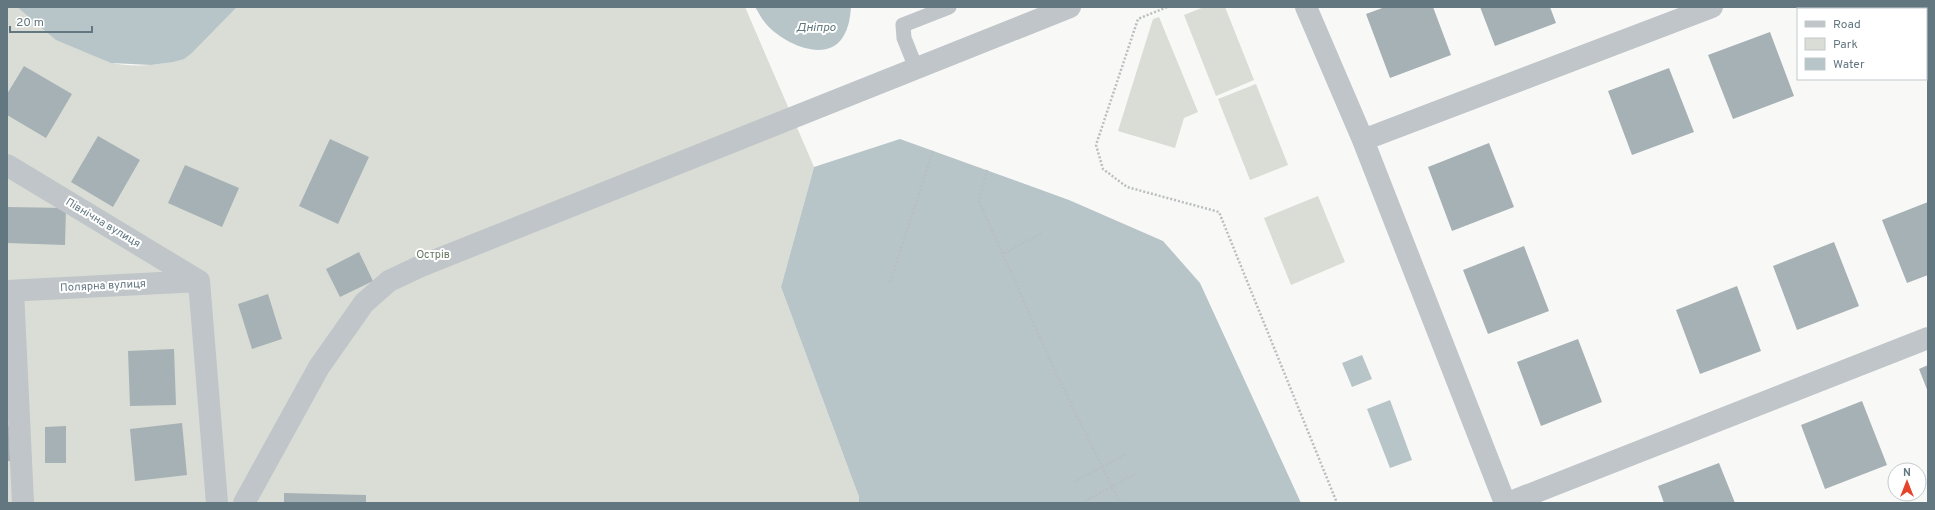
<svg xmlns="http://www.w3.org/2000/svg" width="1935" height="510" font-family="Overpass,sans-serif">
<rect width="100%" height="100%" fill="#f8f8f6"/>
<!-- green -->
<path fill="#d9ddd5" d="M7,7H17C23,13 104,62 112,63C134,68 173,66 192,53L237,7H745L814,167L781,287L859,497V503H7Z
M1204,7H1225L1254,80L1216,96L1184,15Z
M1159,17L1198,112L1184,118L1175,148L1118,131L1153,19Z
M1256,84L1288,165L1250,180L1218,99Z
M1318,196L1345,262L1291,285L1264,218Z"/>
<!-- water -->
<path fill="#b7c5c8" d="M17,7H237L192,53L184,59L173,62L151,65L111,63L56,40Z
M755,7H851C850,18 849,27 843,37C826,64 783,43 767,25C762,20 759,13 755,7Z
M900,139L1069,200L1163,241L1200,283L1301,503H859V497L781,287L814,167Z
M1362,355L1372,379L1352,387L1342,363Z
M1390,400L1412,460L1390,468L1367,409Z"/>
<!-- building -->
<path fill="#a6b1b5" d="M1385,7H1433L1451,55L1390,78L1366,14Z
M1480,7H1550L1556,23L1495,46Z
M1889,7L1890,9H1820V8Z
M1770,32L1794,96L1733,119L1708,55Z
M24,66L72,94L46,138L7,115V94Z
M1669,68L1694,132L1632,155L1608,91Z
M98,136L140,160L113,207L71,182Z
M330,139L369,157L338,224L299,206Z
M1489,143L1514,207L1452,231L1428,167Z
M185,165L239,188L222,227L168,203Z
M1928,202V275L1907,283L1882,220Z
M7,207L66,208L65,245L7,243Z
M1834,242L1859,306L1797,330L1773,266Z
M1524,246L1549,311L1488,334L1463,270Z
M359,252L373,281L340,297L326,269Z
M1737,286L1761,351L1700,374L1676,310Z
M268,294L282,339L252,349L238,304Z
M1578,339L1602,402L1541,426L1517,362Z
M174,349L176,405L130,406L128,351Z
M1928,365V392L1919,369Z
M1862,401L1887,465L1825,489L1801,425Z
M182,423L187,475L135,481L130,429Z
M9,425L10,461H7V426Z
M66,426V463H45V427Z
M1719,463L1735,503H1664L1658,486Z
M284,493L366,495V503H284Z"/>
<g fill="none" stroke-linecap="round" stroke-linejoin="round">
<!-- path -->
<path stroke="#b9bec0" stroke-width="2.5" stroke-dasharray="2 2" stroke-linecap="butt" d="M1167,7L1138,19L1096,145L1103,169L1127,187L1219,212L1337,503
M987,170L979,201L1054,369L1120,503
M1004,253L1043,233
M890,282L933,151
M1074,482L1126,454
M1085,501L1137,473"/>
<!-- service -->
<path stroke="#bfc5c8" stroke-width="15" d="M916,68L904,38L903,25L949,7"/>
<!-- minor -->
<path stroke="#bfc5c8" stroke-width="22" d="M1306,7L1363,140L1505,503
M1363,140L1712,7
M7,165L199,281
M199,281L217,503
M7,291L199,281
M13,291L23,503
M244,503L319,367L364,303L389,281L421,266L1070,7
M1508,503L1928,338"/>
</g>
<g text-anchor="middle" dominant-baseline="central" stroke-width="4" stroke-linejoin="round" paint-order="stroke">
<!-- street labels -->
<g font-size="11" fill="#637781" stroke="#fff">
<text transform="translate(103 223) rotate(31)">Північна вулиця</text>
<text transform="translate(103 286) rotate(-3)">Полярна вулиця</text>
</g>
<!-- park labels -->
<g font-size="11" fill="#687962" stroke="#fff">
<text x="433" y="255">Острів</text>
</g>
<!-- water labels -->
<g font-size="12" font-style="italic" fill="#5e767c" stroke="#fff">
<text x="816" y="28">Дніпро</text>
</g>
</g>
<!-- border -->
<rect width="1935" height="510" fill="none" stroke="#637781" stroke-width="16"/>
<!-- legend -->
<rect x="1797" y="8" width="130" height="72" fill="#ffffff" stroke="#c1c9cd"/>
<rect x="1805" y="21" width="20" height="6" fill="#bfc5c8" stroke="#c1c9cd"/>
<text x="1833" y="28" font-size="12" fill="#637781">Road</text>
<rect x="1805" y="38" width="20" height="12" fill="#d9ddd5" stroke="#c1c9cd"/>
<text x="1833" y="48" font-size="12" fill="#637781">Park</text>
<rect x="1805" y="58" width="20" height="12" fill="#b7c5c8" stroke="#c1c9cd"/>
<text x="1833" y="68" font-size="12" fill="#637781">Water</text>
<!-- north arrow -->
<g transform="translate(1907 482)"><circle r="19" fill="#ffffff" stroke="#c1c9cd"/>
<path d="M0-3L7 15L0 10L-7 15Z" fill="#e5432a"/>
<text y="-6" font-size="11" font-weight="bold" text-anchor="middle" fill="#637781">N</text>
</g>
<!-- scale -->
<path d="M10 26v6h82v-6" fill="none" stroke="#637781" stroke-width="2"/>
<text x="16" y="26" font-size="12" fill="#637781" stroke="#ffffff" stroke-width="3" paint-order="stroke">20 m</text>
</svg>
